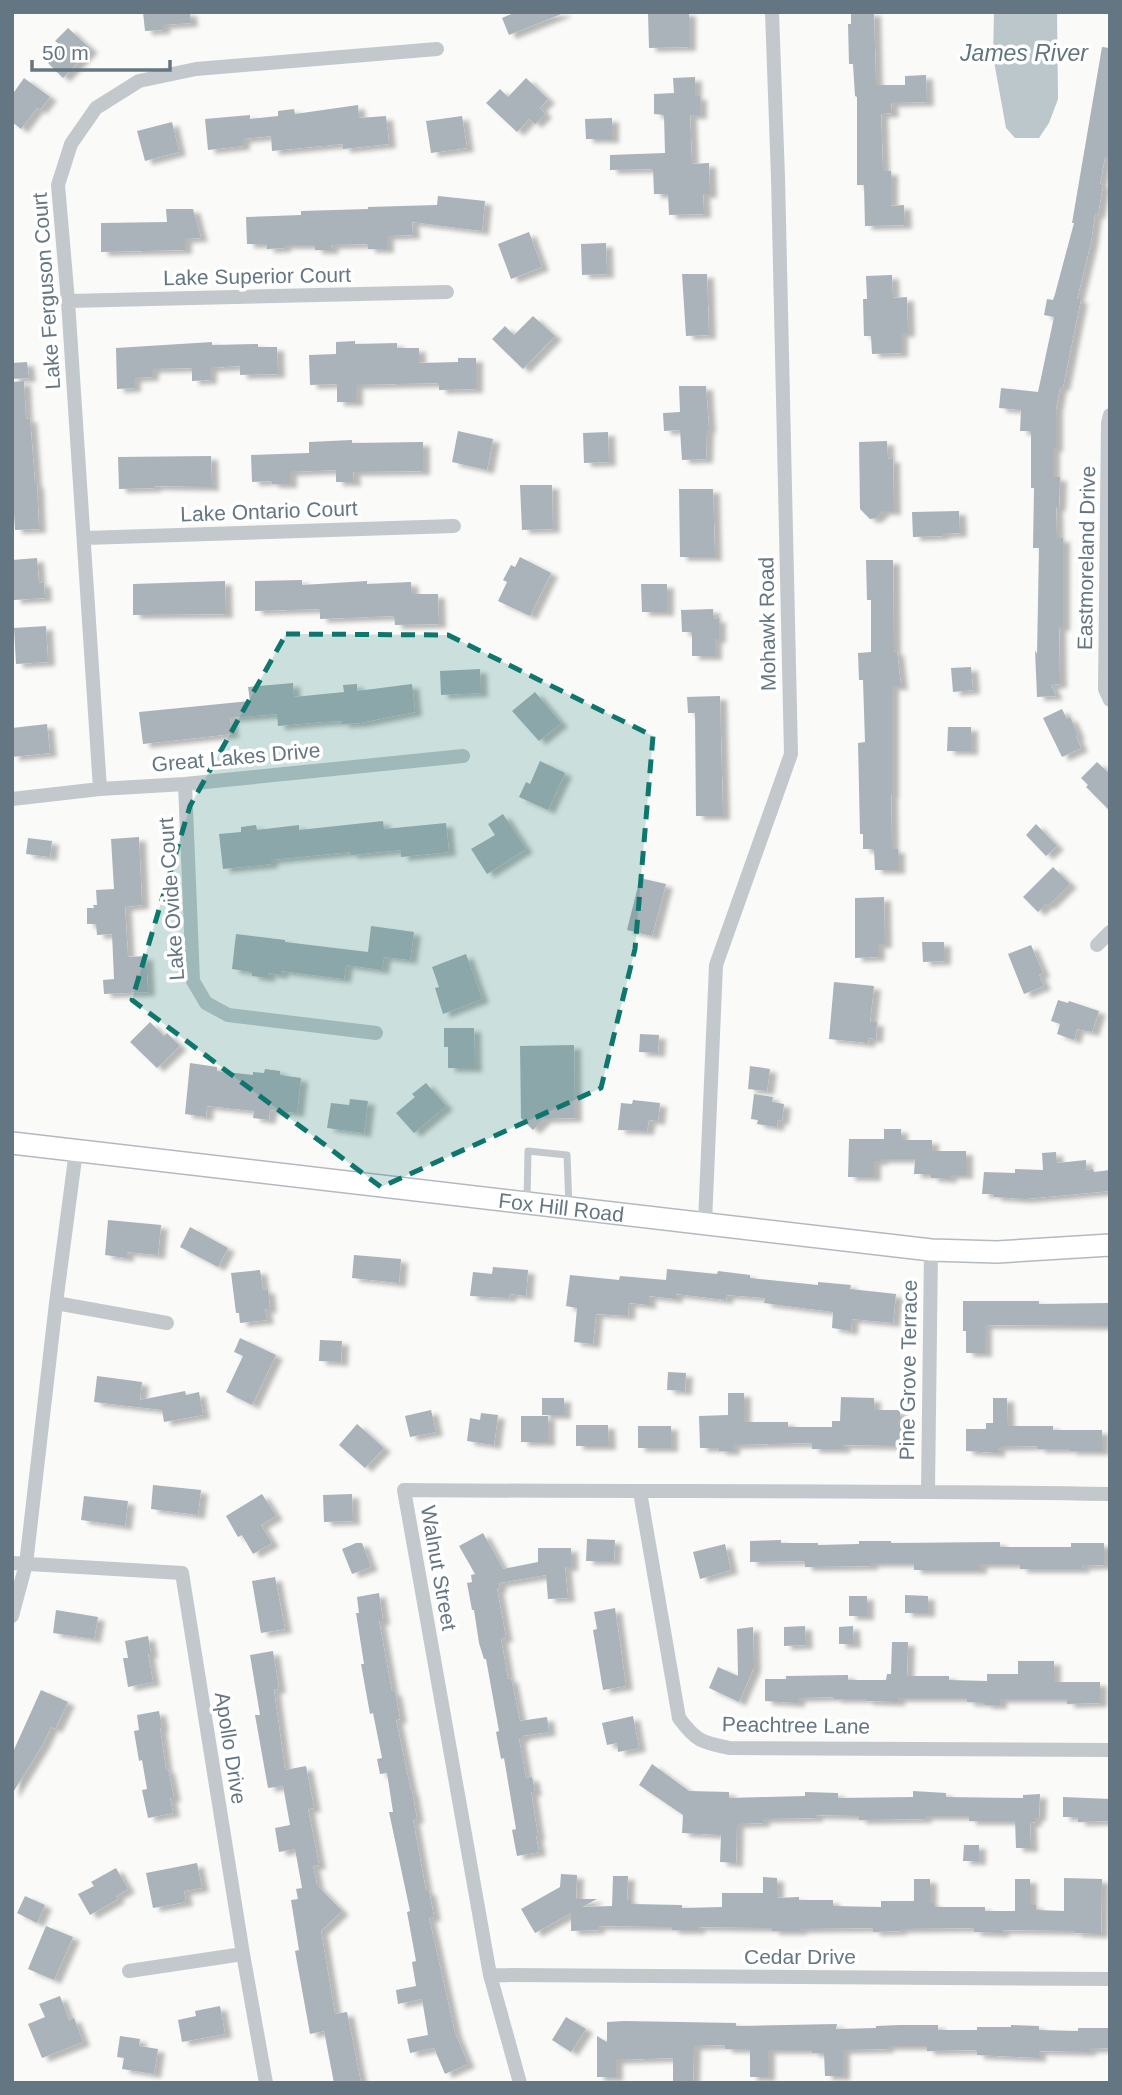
<svg xmlns="http://www.w3.org/2000/svg" width="1122" height="2095" font-family="Arial,sans-serif">
<defs>
<filter id="shadow"><feDropShadow dx="7" dy="4" stdDeviation="2" flood-color="#0004"/></filter>
</defs>
<rect width="100%" height="100%" fill="#fafaf8"/>
<!-- water -->
<path fill="#bbc7cb" d="M994,12H1057L1058,99L1049,123L1039,138H1015L1006,128L993,56Z"/>
<!-- building -->
<path fill="#aab3b9" filter="url(#shadow)" d="M143,12H190L191,23L163,25V30L145,31Z
M516,12H564V13L509,35L502,18Z
M648,12H689V47L649,48Z
M851,12H874L876,85H905V76L926,75L927,102L891,103L892,113L881,114L883,171H891V206L904,205L905,225L865,226L864,185H857V97L855,96L853,64H849L848,24H851Z
M68,28L91,49L63,78L48,63L54,57L50,53L59,44L55,41Z
M1102,47L1110,48V148L1108,157H1105L1100,184L1103,185L1098,215L1095,214L1091,242L1077,299H1081L1063,387H1060L1056,409V448H1053V477H1060L1059,507H1056L1057,538H1063V627H1059L1060,684L1051,685L1056,696L1037,697L1035,650L1037,654L1039,548H1033L1034,488H1031V431H1020L1021,410L999,408L1001,388L1038,392L1054,317L1044,315L1047,299L1053,300L1055,294L1074,223H1072Z
M695,77V96H700V115H690L692,164L709,163L710,194H703L704,214L669,215L668,194H654L653,169L610,170V155L665,153L664,115L654,114V94L674,93L673,78Z
M24,78L50,97L40,110L37,108L21,129L12,122V95Z
M526,78L548,99L540,108L545,114L535,124L529,119L517,132L486,103L500,89L508,97Z
M358,105L359,118L386,116L389,144L343,149V144L272,151L271,136L243,139V146L208,150L205,119L250,115V119L278,116V111L294,109L295,114Z
M462,116L467,148L431,153L426,121Z
M612,118V139H586L585,119Z
M172,122L179,152L145,161L137,131Z
M438,196L485,201L482,231L412,222L413,235L387,236V249H368V244L331,245L332,250H315V245H284V248L267,249V244H247L246,217L301,215V211L368,209V207L437,205Z
M166,209H193L201,238L185,239V250L101,252V223L167,222Z
M529,232L542,267L511,279L498,244Z
M606,243L607,274L582,275L581,244Z
M682,274H707L709,335L686,336Z
M892,275L893,298L907,297L908,333H901V353L872,354L871,336H864L863,299H867L866,276Z
M533,316L555,336L523,369L492,339L505,326L514,335Z
M355,341V344L397,343V348H419V363L458,362V358H476V389L439,390V383L356,385V402H337V384L310,385L309,355L336,354V342Z
M212,342V345L258,344V347H277L278,374L240,375V366L210,368V380L192,381V368L152,369V377L134,378V388L117,389L116,348Z
M27,362L29,378L12,379V363Z
M24,381L26,419L30,418L35,484H37L39,529L15,530L12,482V382Z
M679,386H706L709,429H707L706,459L682,460L680,430L664,431L663,413L680,412Z
M458,431L493,439L487,470L452,462Z
M608,432L609,462L584,463L583,433Z
M352,440V443L423,442V471L353,472L354,482H336V470L290,472V484H272L271,481L252,482L251,455L309,453V442Z
M887,441L888,459L893,458L894,511H883L876,518L870,519L860,509L859,442Z
M211,456L212,487L154,486L155,488L119,489L118,457Z
M520,485H552L553,529L522,530Z
M679,489H713L715,557H680Z
M959,511L960,533L942,534V536L913,537L912,512Z
M520,557L551,573L530,616L498,601L507,582L503,580L511,565L515,567Z
M37,558L39,583L44,582L45,598L14,600L12,560Z
M866,560H893L894,652L897,651L901,686H892V794H891L892,849H898V870H875L874,849H863V834H860L858,743L865,742L863,680H859L858,653L871,652V600H867Z
M302,580V585L367,581V584L411,582L412,594H438L439,624L395,625L394,616L320,619V609L255,611V581Z
M225,581L226,614L133,615V584Z
M641,584H667V612H642Z
M713,609L714,619L719,618V639H715V656H692V632H682L681,610Z
M46,626L48,662L16,664L14,628Z
M971,667L973,690L953,692L951,668Z
M480,669L481,693L441,695L440,671Z
M293,683L294,697L344,692L343,685L357,684V691L412,684L415,712L360,723L342,724V721L322,722L278,726L277,714L230,718L232,734L143,744L139,712L250,701L248,687Z
M535,692L561,723L539,741L512,711Z
M720,696L723,816H696L695,713H688L687,697Z
M1062,709L1067,719L1070,717L1078,735L1076,736L1081,748L1062,757L1043,718Z
M47,724L50,753L12,757V728Z
M948,727H971V751H947Z
M540,761L565,773L548,810L519,797L526,782L530,784Z
M1097,762L1110,774V811L1086,787L1088,785L1081,778Z
M503,814L526,849L487,874L471,849L495,835L488,824Z
M383,821L384,829L446,823L449,852L401,857V850L351,855L350,852L271,860V864L223,869L219,834L241,832V827L256,825L257,830L299,825V830Z
M1036,824L1057,846L1046,856L1026,835Z
M139,837L142,905L125,907L128,957L146,956L148,992L104,994L103,980L114,979L112,934L97,935L96,924H87V908H94L93,905H97L96,890L114,889L111,839Z
M28,838L52,841L50,857L26,854Z
M1053,867L1070,884L1048,906L1046,904L1038,912L1023,897Z
M640,878L666,884L652,936L627,930Z
M884,897L885,944H878V957L855,958V898Z
M371,926L414,932L410,960L384,957L382,970L346,965L344,979L281,971V975L268,973V978L252,976V972L232,969L236,934L285,940V942L368,952Z
M922,942H944V961L923,962Z
M1031,945L1043,973L1039,975L1044,986L1024,994L1008,954Z
M466,954L482,999L443,1014L435,988L439,987L432,967Z
M834,982L874,986L870,1022H877L876,1039L869,1038L868,1043L829,1039Z
M1058,1000L1068,1003L1069,1001L1099,1011L1092,1032L1077,1029L1074,1040L1057,1034L1060,1024L1051,1021Z
M150,1022L164,1036L167,1033L180,1046L157,1068L130,1042Z
M444,1028H474L475,1068H448V1047H444Z
M640,1034L659,1035L658,1053L639,1052Z
M574,1045L575,1118L544,1119L533,1130L521,1118L520,1046Z
M190,1063L217,1067V1071L253,1075V1072L264,1073L265,1069L280,1071V1075L301,1078L297,1113L270,1110L269,1120L253,1118L254,1111L207,1106L206,1117L185,1114Z
M750,1066L770,1069L767,1091L748,1089Z
M426,1083L446,1106L414,1133L396,1113L415,1097L412,1094Z
M754,1094L773,1097L772,1102L784,1104L782,1121L778,1120L777,1127L757,1124L758,1120L751,1119Z
M350,1099L368,1101L364,1133L327,1128L331,1103L349,1105Z
M633,1100L660,1103L658,1121L649,1120L647,1131L618,1130L621,1103L632,1104Z
M884,1129H901V1140H932V1151H966V1175H950V1179L931,1178V1174H914L915,1159H881V1161H874V1177H848L849,1139H884Z
M1056,1152L1057,1163L1086,1160V1170L1093,1169L1094,1172L1110,1170V1191L1025,1199L994,1197V1194H982L984,1172L1015,1173V1169L1043,1170L1042,1153Z
M108,1220L161,1225L158,1255L127,1252V1258L105,1255Z
M190,1227L228,1248L218,1267L180,1247Z
M354,1255L401,1259L399,1283L352,1278Z
M493,1267L528,1270L526,1296L510,1294L509,1298L470,1296L473,1272L492,1274Z
M667,1269L717,1274L718,1271L750,1275V1278L818,1285V1282L851,1285L850,1289L896,1294L893,1323L852,1319L851,1331L832,1328L833,1312L764,1303L765,1298L727,1295L726,1300L676,1294V1299L649,1296V1305L629,1303L628,1316L596,1314L593,1344L574,1342L577,1308L566,1306L570,1275L619,1280L620,1276L666,1280Z
M260,1270L263,1290L268,1289L270,1309H265L267,1320L240,1323L239,1313H236L231,1273Z
M963,1301H1039V1304L1110,1303V1326L985,1325V1353H966V1331H963Z
M240,1338L276,1355L252,1405L226,1392L243,1356L234,1352Z
M320,1340L342,1341L341,1362L319,1361Z
M668,1372L686,1373L685,1391L667,1390Z
M97,1376L142,1382L140,1400L185,1391L186,1395L199,1392L203,1415L164,1422L162,1410L94,1402Z
M728,1393H744V1422H788V1427H832V1421H840L841,1397L874,1398V1410H900V1446L843,1445V1449H812V1443L733,1445V1451H719V1448H700L699,1416L728,1415Z
M542,1398H564V1415H542Z
M993,1398H1007L1008,1426H1053V1430H1102V1451H1070V1449H1038V1446L998,1447V1453L966,1451V1429H986V1423H993Z
M431,1410L436,1432L410,1437L405,1416Z
M481,1413L498,1415L494,1445L467,1441L470,1418L480,1420Z
M521,1416H548V1442H521Z
M357,1424L384,1448L365,1468L339,1445Z
M576,1425H608L609,1446H576Z
M638,1426H671V1448H638Z
M153,1485L201,1490L198,1515L151,1509Z
M262,1494L276,1516L261,1525L272,1543L253,1554L242,1535L238,1537L226,1516Z
M352,1494L353,1521L324,1522L323,1495Z
M84,1496L128,1501L125,1526L81,1520Z
M483,1533L503,1569L538,1562V1548H571V1567H565L568,1598L548,1599L546,1575L499,1583L500,1588L497,1589L506,1638L501,1639L508,1679L511,1678L520,1721L547,1717L549,1732L522,1736V1739H519L526,1778L532,1777L535,1792H531L538,1836H536L539,1852L517,1856L512,1830L516,1829L504,1758L501,1759L496,1732L499,1731L486,1659H484L479,1643L474,1610H472L467,1583L472,1582L471,1575L475,1574L459,1546Z
M587,1539L615,1540L614,1561H586Z
M781,1540V1543H818V1545L859,1544V1541H891V1543L1000,1542V1547H1071V1543H1104V1565L1082,1566L1083,1569H1020V1564H980V1570H914V1563H871V1566L805,1567V1561L750,1562V1541Z
M356,1543H362L371,1567L352,1574L342,1549Z
M725,1544L731,1570L700,1579L693,1552Z
M275,1577L285,1629L261,1633L252,1581Z
M379,1593L383,1621H379L392,1692H395L400,1719L396,1720L411,1791H412L417,1819L413,1820L426,1891H429L434,1917L429,1918L455,2033L468,2064L445,2074L434,2048L410,2053L407,2039L428,2035L422,1999L398,2004L396,1990L416,1986L412,1962L416,1961L407,1912L410,1911L389,1812H393L387,1773L380,1774L377,1759L382,1758L373,1713L370,1714L361,1664H364L356,1613H359L357,1597Z
M905,1595L928,1596V1613H905Z
M849,1596H867V1616H849Z
M615,1608L626,1686L603,1690L593,1630L597,1629L594,1612Z
M56,1610L98,1617L94,1639L53,1633Z
M805,1626L806,1645L784,1646V1627Z
M853,1626L854,1644H839V1627Z
M753,1627L754,1667L739,1702L709,1688L718,1667L738,1676L737,1629Z
M148,1636L151,1654H148L153,1682L128,1687L123,1658H128L125,1641Z
M892,1642H908L907,1676H949V1680L987,1681V1674H1018V1661H1054V1682H1100V1703L1067,1704V1699H1000V1705H985V1703L967,1702V1698H898V1702L866,1701V1699H834V1697L798,1698V1703L765,1701V1679H786V1676L848,1675V1680H886L887,1674H891Z
M273,1651L279,1689L274,1690L285,1770L306,1766L314,1808L308,1809L319,1865L313,1866L317,1885L342,1911L321,1931L335,2014L347,2012L361,2083H334L324,2031L310,2034L295,1951L299,1950L291,1900L298,1899L296,1889L302,1888L295,1849L279,1852L275,1828L290,1825L283,1786L268,1788L255,1715H260L250,1655Z
M41,1690L68,1702L55,1729L51,1727L43,1744L12,1794V1754Z
M159,1711L162,1728H160L166,1770L168,1769L174,1798H170L173,1813L148,1818L142,1790L147,1789L142,1760L139,1761L134,1731L139,1730L137,1715Z
M633,1716L639,1748L618,1752L617,1743L607,1745L602,1723Z
M652,1764L689,1791L729,1792V1798L805,1796V1792L838,1793V1798L913,1797V1791L946,1793V1797L1023,1798V1795L1040,1794L1039,1817H1035V1822L1030,1823L1031,1848H1016L1015,1821H969V1816H925V1819L859,1820V1816L816,1815V1818L763,1819V1823L737,1824L736,1863L720,1862L721,1835L682,1833L683,1815L639,1785Z
M1063,1797L1110,1799V1821L1078,1822V1817H1063Z
M964,1845H979V1861H963Z
M197,1863L202,1888L184,1891L186,1902L153,1908L146,1873Z
M116,1868L128,1889L116,1896L118,1899L90,1915L78,1894L94,1886L91,1882Z
M561,1874L577,1875L576,1899H597L582,1907L612,1906L613,1876H628L627,1900H631V1904L682,1905V1908L722,1907V1893H763V1877L777,1878V1898L799,1897V1900H833V1906L881,1907V1901H914V1879H930V1903H934V1907H985V1911H1015V1879H1030V1905H1036V1910L1064,1911V1878L1102,1879L1101,1934L1074,1933L1075,1931L1002,1930V1933L974,1932V1928L900,1929V1931L873,1932V1928L800,1929V1931H772V1928L698,1927V1930H672V1927L598,1926V1930L571,1931V1913L535,1933L521,1909L560,1887Z
M25,1896L45,1905L37,1923L17,1913Z
M46,1926L73,1937L54,1980L28,1969Z
M60,1996L69,2020L74,2018L83,2042L42,2058L28,2024L45,2017L39,2004Z
M220,2006L225,2034L182,2042L178,2020L196,2016L195,2011Z
M566,2017L586,2029L571,2052L552,2040Z
M624,2021L736,2023V2026L837,2024L836,2029L876,2028V2026L900,2025H938V2030H977V2027H1011V2025L1039,2026V2030L1078,2031V2028H1110V2048L1089,2049V2052L1039,2051V2058L977,2055V2050L927,2051V2046H887V2049L843,2050V2076H825L824,2053H812V2050H768V2077H750V2049H725V2045L694,2046L693,2081H673V2058L616,2060V2077H597V2036L607,2042V2022Z
M120,2036L140,2039L139,2046L158,2049L154,2074L122,2069L124,2058L117,2057Z"/>
<g fill="none" stroke-linecap="round" stroke-linejoin="round">
<!-- secondary casing -->
<g stroke="#b3babf" stroke-width="24">
<g id="secondary">
<path id="s1" d="M12,1143L931,1250L997,1252L1110,1245"/>
</g>
</g>
<!-- service -->
<path stroke="#c3c8cc" stroke-width="7" d="M527,1199L528,1151L567,1155L569,1206"/>
<!-- minor -->
<path stroke="#c3c8cc" stroke-width="14" d="M68,301L447,292
M1110,415L1108,423L1105,689L1110,700
M85,538L454,526
M185,784L193,981L206,1003L228,1015L376,1033
M100,789L68,301L58,185L71,144L96,108L139,81L196,69L437,49
M12,799L100,789L185,784L463,756
M1097,945L1110,932
M705,1222L716,965L791,754L778,177L772,12
M56,1303L167,1323
M928,1491L931,1250
M640,1492L679,1718C696,1741 701,1742 729,1748L1110,1750
M12,1563L182,1573L243,1954L266,2083
M12,1616L26,1564L56,1303L76,1151
M129,1971L243,1954
M490,1975L1110,1979
M520,2083L490,1975L404,1490C639,1492 875,1490 1110,1494"/>
<!-- secondary -->
<use href="#secondary" stroke="#fff" stroke-width="21"/>
</g>
<!-- marked area -->
<path fill="#0f766e" fill-opacity="0.2" stroke="#0f766e" stroke-width="5" stroke-dasharray="14 9" stroke-linejoin="round" d="M286,634L448,635L653,736L635,949L601,1088L381,1187L132,1000L190,806Z"/>
<g text-anchor="middle" dominant-baseline="central" stroke-width="7" stroke-linejoin="round" paint-order="stroke">
<!-- street labels -->
<g font-size="21" fill="#657683" stroke="#fff">
<text transform="translate(257 276) rotate(-1)">Lake Superior Court</text>
<text transform="translate(46 291) rotate(-94)">Lake Ferguson Court</text>
<text transform="translate(269 511) rotate(-2)">Lake Ontario Court</text>
<text transform="translate(1086 558) rotate(-89)">Eastmoreland Drive</text>
<text transform="translate(767 624) rotate(-91)">Mohawk Road</text>
<text transform="translate(236 757) rotate(-5)">Great Lakes Drive</text>
<text transform="translate(171 899) rotate(-94)">Lake Ovide Court</text>
<text stroke="none"><textPath href="#s1" startOffset="553">Fox Hill Road</textPath></text>
<text transform="translate(908 1370) rotate(-89)">Pine Grove Terrace</text>
<text transform="translate(439 1568) rotate(80)">Walnut Street</text>
<text transform="translate(796 1725) rotate(1)">Peachtree Lane</text>
<text transform="translate(231 1748) rotate(81)">Apollo Drive</text>
<text x="800" y="1956">Cedar Drive</text>
</g>
<!-- water labels -->
<g font-size="23" font-style="italic" fill="#60757c" stroke="#fff">
<text x="1024" y="53">James River</text>
</g>
</g>
<!-- border -->
<rect width="1122" height="2095" fill="none" stroke="#657683" stroke-width="28"/>
<!-- scale -->
<path d="M32 60v10h138v-10" fill="none" stroke="#657683" stroke-width="3.5"/>
<text x="42" y="60" font-size="21" fill="#657683" stroke="#ffffff" stroke-width="5" paint-order="stroke">50 m</text>
</svg>
